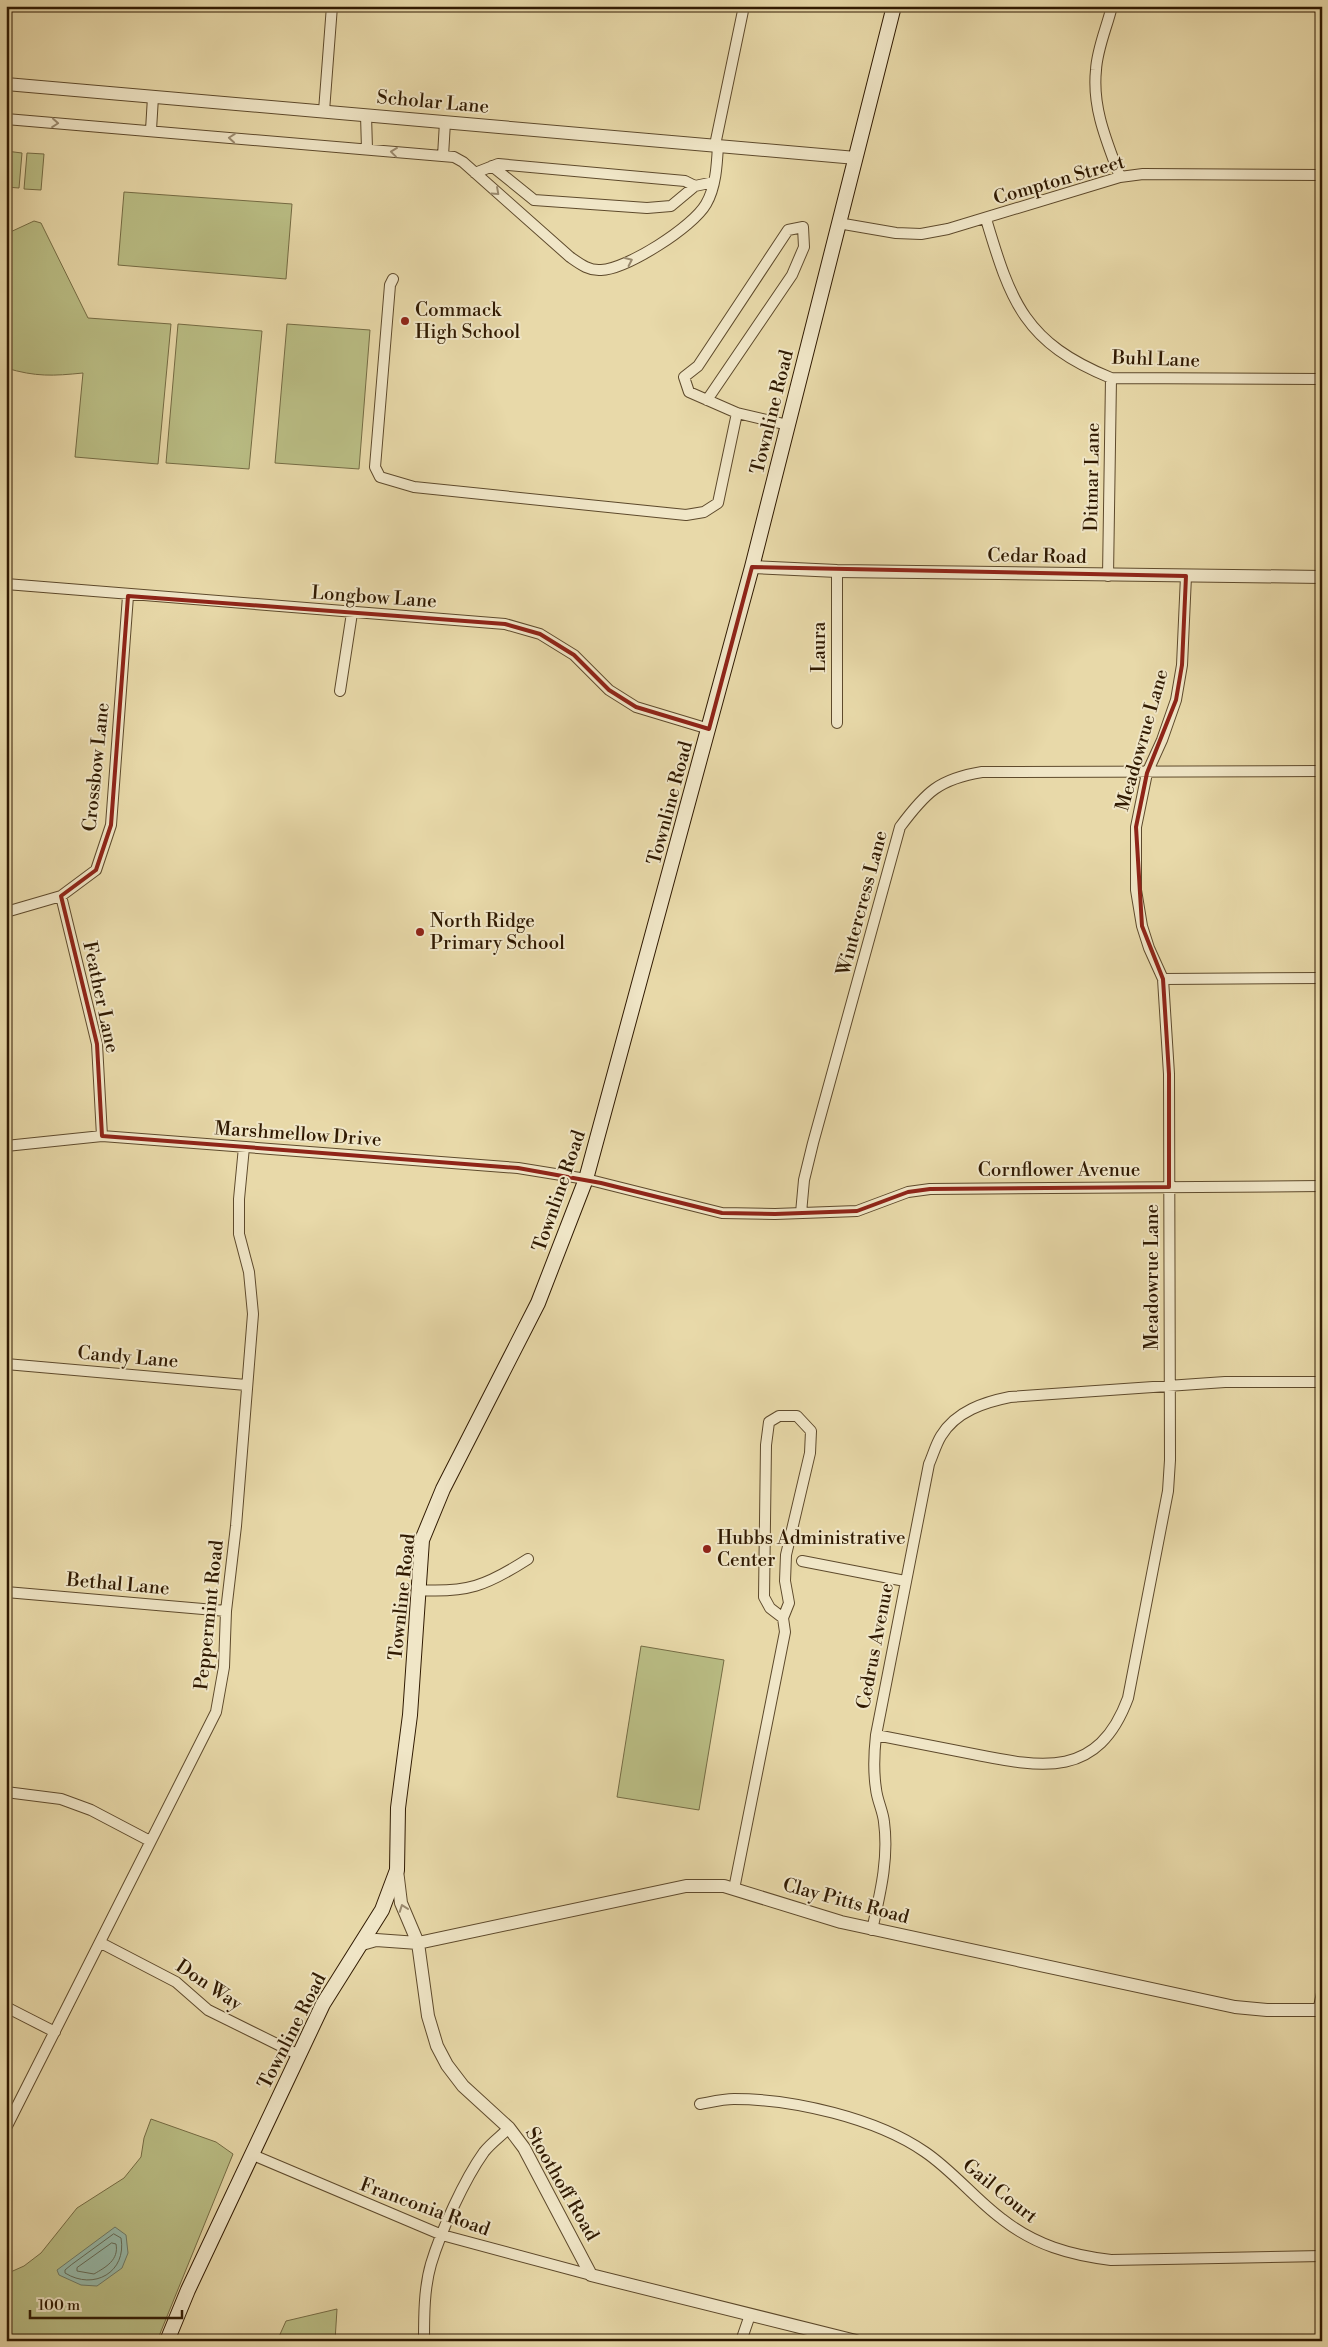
<svg xmlns="http://www.w3.org/2000/svg" width="1328" height="2347" font-family="'Libre Bodoni',serif">
<rect width="100%" height="100%" fill="#e8d9a9"/>
<filter id="stains"><feTurbulence type="fractalNoise" baseFrequency=".004" numOctaves="4"/><feColorMatrix values="0 0 0 0 .2 0 0 0 0 .09 0 0 0 0 .02 0 0 0 .5 -.17"/></filter>
<radialGradient id="worn" r=".72"><stop offset=".6" stop-color="#630" stop-opacity="0"/><stop offset="1" stop-color="#630" stop-opacity=".3"/></radialGradient>
<!-- green -->
<path fill="#babe85" stroke="#756c44" d="M6,151L22,153L19,188L6,187Z
M27,153L44,154L41,190L24,189Z
M124,192L292,204L286,279L118,265Z
M34,221L41,223L88,318L171,324L158,464L75,457L83,373C53,376 36,377 6,368V234Z
M178,324L262,331L249,469L166,463Z
M287,324L370,330L359,469L275,463Z
M641,1646L724,1660L699,1810L617,1797Z
M151,2119L216,2142L233,2154L157,2341H6V2274L24,2266L41,2253L77,2208L124,2178L141,2157L144,2138Z
M337,2309L335,2341H277L286,2321Z"/>
<!-- water -->
<path fill="#97baaa" stroke="#6e7a67" d="M115,2227L126,2235L128,2253L122,2268L97,2286L81,2285L59,2275L57,2270Z"/>
<g fill="none" stroke-linecap="round" stroke-linejoin="round">
<!-- shore -->
<path stroke="#646a56" stroke-width="1" d="M114,2234L121,2238C127,2272 94,2291 65,2273V2270L71,2265Z
M112,2243L116,2244C119,2260 106,2267 94,2274L77,2271V2268Z"/>
<!-- minor casing -->
<g stroke="#5e4a2c" stroke-width="12">
<path id="minor" d="M1112,6C1107,27 1097,49 1096,70C1092,108 1107,142 1120,177
M324,111L332,6
M366,115L367,149
M6,119L454,157L463,162L570,257C580,264 589,271 601,270C627,269 693,227 706,204C716,187 717,164 718,145
M151,130L153,97
M715,145L744,6
M443,156L445,122
M492,166L534,200L647,208L671,206L695,186L714,182
M475,173L498,164L685,181L695,186
M986,219C1011,303 1025,343 1111,378L1322,379
M838,223L896,233L921,234L948,229L1120,177L1143,174L1322,175
M393,279L390,285L375,467L380,477L414,487L686,515L704,512L718,503L737,413
M707,400L792,275L804,247L803,227L788,230L698,366L684,377L689,392L737,413L788,425
M1108,576L1111,378
M6,584L505,624L540,634L574,655L609,690L636,707L709,729
M340,691L352,613
M837,723V571
M61,896L97,1044L102,1136
M6,912L61,896L96,870L111,825L128,596
M1163,979L1322,978
M6,1146L102,1136L518,1168L586,1179L722,1213L775,1214L857,1211L908,1192L930,1189L1322,1186
M801,1213L804,1180L813,1143L900,827C926,792 939,779 982,772L1322,771
M6,1364L246,1385
M802,1561L905,1581
M418,1590C467,1593 486,1586 528,1559
M6,1592L226,1611
M876,1735C908,1741 941,1748 973,1754C1043,1768 1098,1779 1128,1698L1168,1491L1170,1460L1169,1074L1163,979L1149,948L1142,926L1136,890V827L1147,773L1162,740L1176,700L1182,665L1186,576
M6,1792L61,1799L91,1810L150,1841
M734,1889L785,1632L783,1618L770,1608L764,1597L766,1445L769,1422L779,1416H797L811,1431L810,1453L786,1555L785,1581L789,1603L783,1618
M872,1930C880,1894 889,1859 884,1822C883,1811 877,1800 876,1789C873,1770 874,1753 876,1735L929,1464C933,1455 936,1444 941,1436C956,1411 985,1402 1010,1397L1225,1382H1322
M101,1943L176,1982L208,2010L299,2055
M6,2007L55,2032
M1318,2011L1322,1993
M700,2104C711,2102 723,2099 734,2099C793,2099 876,2118 925,2152C953,2171 975,2199 1002,2219C1035,2245 1070,2255 1111,2260L1322,2256
M6,2128L216,1712L224,1667L226,1611L236,1526L253,1314L249,1272L239,1234V1199L244,1147
M253,2155L442,2235L591,2275
M424,2341C424,2316 424,2288 431,2264C441,2231 464,2180 484,2152C491,2143 501,2136 509,2128
M741,2341L750,2315"/>
</g>
<!-- tertiary casing -->
<g stroke="#5e4a2c" stroke-width="14">
<path id="tertiary" d="M6,84L856,158
M752,567L837,571L1322,577
M397,1870L401,1903L418,1943L428,2016L437,2046L447,2065L463,2086L509,2128L524,2148L591,2275L856,2341
M362,1944L376,1940L418,1943L686,1886H724L841,1922L1235,2007L1267,2010H1322"/>
</g>
<!-- secondary casing -->
<g stroke="#301a02" stroke-width="16">
<path id="secondary" d="M167,2341L188,2290L323,2004L382,1910L397,1870L398,1808L410,1715L422,1540L443,1489L538,1303L586,1179L752,567L894,6"/>
</g>
<!-- minor -->
<use href="#minor" stroke="#f0e6c7" stroke-width="10"/>
<!-- tertiary -->
<use href="#tertiary" stroke="#f0e6c7" stroke-width="12"/>
<!-- secondary -->
<use href="#secondary" stroke="#f0e6c7" stroke-width="14"/>
</g>
<!-- one-way arrows -->
<defs><path id="oneway-chevron" d="M-2-3.5L2.5 0L-2 3.5" fill="none" stroke-width="1.6" stroke-linecap="round" stroke-linejoin="round" transform="scale(1.25)"/></defs>
<g stroke="#9a8a6e">
<use href="#oneway-chevron" transform="translate(55 123) rotate(5)"/>
<use href="#oneway-chevron" transform="translate(232 138) rotate(-175)"/>
<use href="#oneway-chevron" transform="translate(394 152) rotate(-173)"/>
<use href="#oneway-chevron" transform="translate(496 192) rotate(42)"/>
<use href="#oneway-chevron" transform="translate(629 261) rotate(-25)"/>
<use href="#oneway-chevron" transform="translate(403 1908) rotate(-110)"/>
</g>
<!-- marked area -->
<path fill="none" stroke="#8f2418" stroke-width="4" stroke-linejoin="round" d="M752,567L1186,576L1182,665L1176,700L1147,773L1136,827L1142,926L1163,979L1169,1074V1187L930,1189L908,1192L857,1211L775,1214L722,1213L601,1183L518,1168L102,1136L97,1044L61,896L96,870L111,825L128,596L505,624L540,634L574,655L609,690L636,707L709,729Z"/>
<!-- markers -->
<g fill="#8f2418" stroke="#f0e6c7" stroke-width="2">
<circle cx="405" cy="321" r="5"/>
<circle cx="420" cy="932" r="5"/>
<circle cx="707" cy="1549" r="5"/>
</g>
<g text-anchor="middle" dominant-baseline="central" stroke-width="4" stroke-linejoin="round" paint-order="stroke">
<!-- street labels -->
<g font-size="19" fill="#301a02" stroke="#f0e6c7">
<text transform="translate(433 102) rotate(5)">Scholar Lane</text>
<text transform="translate(1059 180) rotate(-16)">Compton Street</text>
<text transform="translate(1156 359) rotate(2)">Buhl Lane</text>
<text transform="translate(772 412) rotate(-76)">Townline Road</text>
<text transform="translate(1092 477) rotate(-89)">Ditmar Lane</text>
<text transform="translate(1037 556) rotate(1)">Cedar Road</text>
<text transform="translate(374 597) rotate(4)">Longbow Lane</text>
<text transform="translate(819 647) rotate(-90)">Laura</text>
<text transform="translate(1142 740) rotate(-74)">Meadowrue Lane</text>
<text transform="translate(96 767) rotate(-84)">Crossbow Lane</text>
<text transform="translate(670 803) rotate(-75)">Townline Road</text>
<text transform="translate(862 903) rotate(-75)">Wintercress Lane</text>
<text transform="translate(101 997) rotate(78)">Feather Lane</text>
<text transform="translate(298 1134) rotate(4)">Marshmellow Drive</text>
<text x="1059" y="1170">Cornflower Avenue</text>
<text transform="translate(559 1191) rotate(-71)">Townline Road</text>
<text transform="translate(1152 1277) rotate(-90)">Meadowrue Lane</text>
<text transform="translate(128 1357) rotate(5)">Candy Lane</text>
<text transform="translate(118 1584) rotate(5)">Bethal Lane</text>
<text transform="translate(402 1597) rotate(-84)">Townline Road</text>
<text transform="translate(209 1615) rotate(-84)">Peppermint Road</text>
<text transform="translate(875 1646) rotate(-79)">Cedrus Avenue</text>
<text transform="translate(846 1901) rotate(15)">Clay Pitts Road</text>
<text transform="translate(209 1985) rotate(34)">Don Way</text>
<text transform="translate(292 2031) rotate(-63)">Townline Road</text>
<text transform="translate(562 2184) rotate(60)">Stoothoff Road</text>
<text transform="translate(1000 2191) rotate(39)">Gail Court</text>
<text transform="translate(425 2207) rotate(20)">Franconia Road</text>
</g>
<!-- poi labels -->
<g font-size="19" fill="#301a02" stroke="#f0e6c7" text-anchor="start">
<text x="415" y="310">Commack<tspan x="415" dy="22">High School</tspan></text>
<text x="430" y="921">North Ridge<tspan x="430" dy="22">Primary School</tspan></text>
<text x="717" y="1538">Hubbs Administrative<tspan x="717" dy="22">Center</tspan></text>
</g>
</g>
<!-- margin -->
<rect width="1328" height="2347" fill="none" stroke="#e8d9a9" stroke-width="25"/>
<rect x="8" y="8" width="1313" height="2332" fill="none" stroke="#301a02" stroke-width="2.5"/>
<rect x="12" y="12" width="1303" height="2322" fill="none" stroke="#301a02"/>
<!-- scale -->
<path d="M30 2310v8h152v-8" fill="none" stroke="#301a02" stroke-width="2.5"/>
<text x="38" y="2310" font-size="15" fill="#301a02" stroke="#f0e6c7" stroke-width="4" paint-order="stroke">100 m</text>
<rect width="100%" height="100%" filter="url(#stains)"/>
<rect width="100%" height="100%" fill="url(#worn)"/>
</svg>
